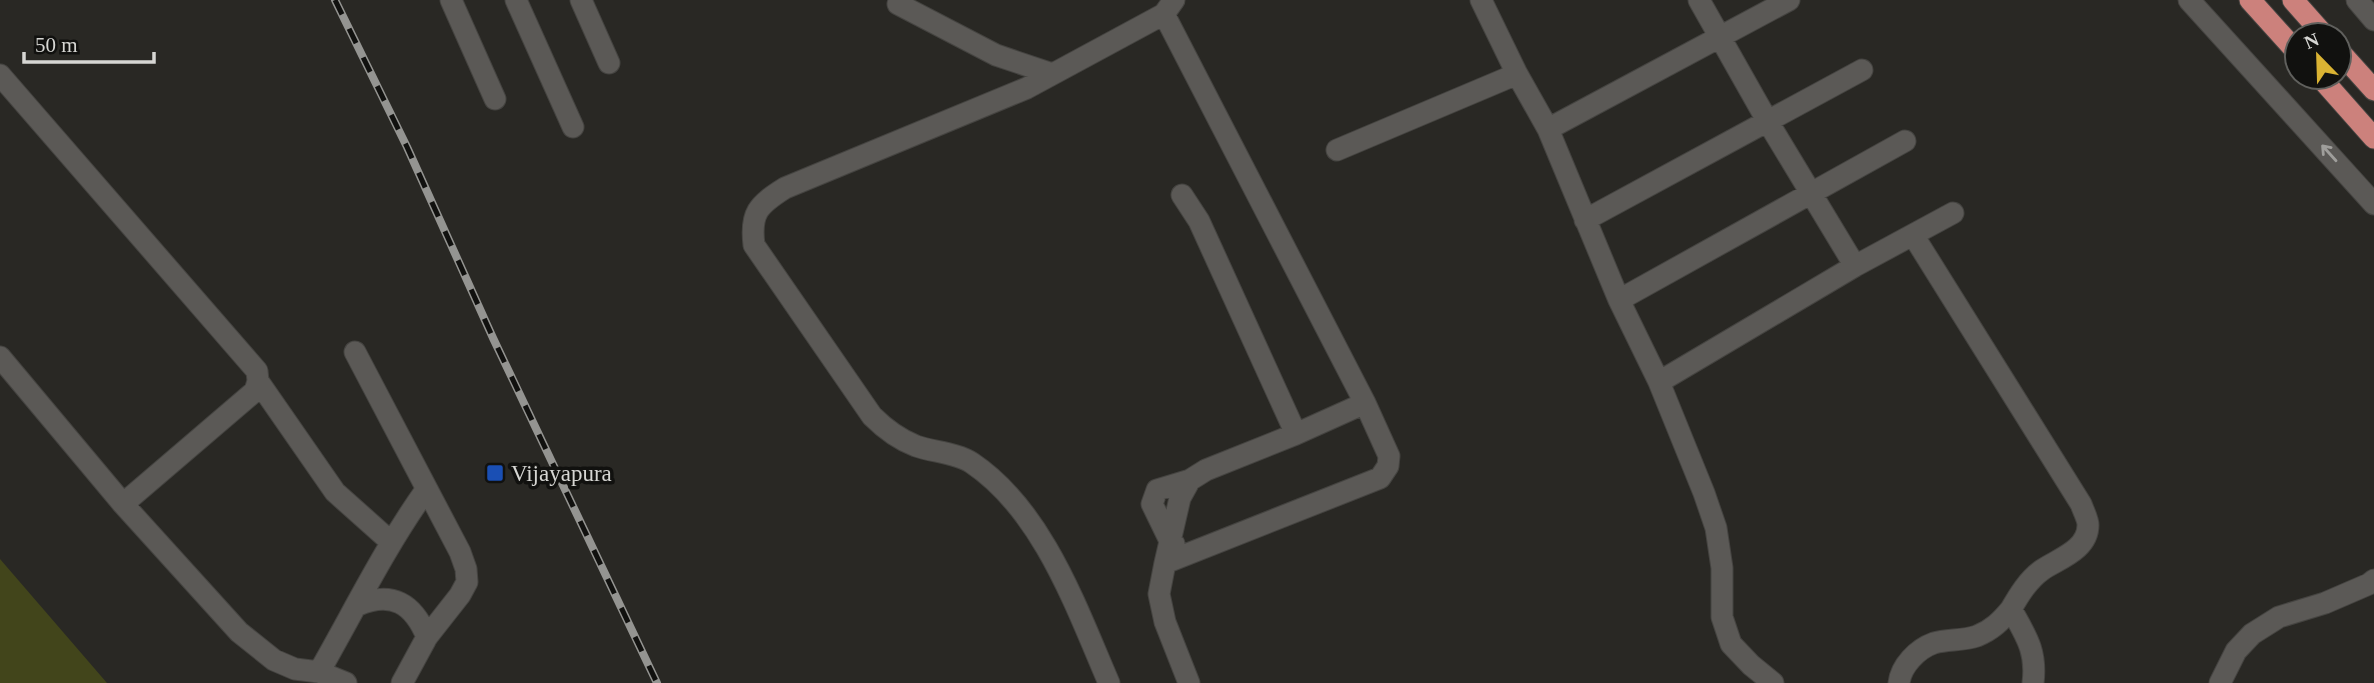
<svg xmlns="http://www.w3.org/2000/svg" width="2374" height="683" font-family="'Times New Roman',serif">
<rect width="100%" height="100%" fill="#292824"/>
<!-- green -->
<path fill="#42451b" d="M0,559L107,683H0Z"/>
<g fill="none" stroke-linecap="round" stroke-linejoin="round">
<!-- minor casing -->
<g stroke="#454441" stroke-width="23">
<path id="minor" d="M451,0L495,99
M516,0L573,127
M581,0L609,63
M1481,0L1517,74L1548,129L1619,300L1659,382L1704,493L1716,528L1722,568V617L1731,644L1751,665L1773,683
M1699,0L1768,122L1855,266
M2189,0L2374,204
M2357,0L2374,20
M898,4L996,55L1052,74
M1164,14L1365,403L1389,456L1388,466L1380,478L1165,563L1159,594L1165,622L1189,683
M0,75L257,371L258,381L255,391L123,504
M1548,129L1789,0
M1337,150L1517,74
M1182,195L1199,221L1296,434
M1585,220L1862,70
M1913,235L2081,504C2083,510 2088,519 2088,525C2088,550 2058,559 2042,570C2028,580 2019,595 2011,609C2026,636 2037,651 2033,683
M1619,300L1905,141
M355,352L460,552L466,569L467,582L460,595L427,637L402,683
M0,357L123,504L239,632L274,660L295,669L319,672L346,683
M258,381L335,492L391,542
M1659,382L1855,266L1953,213
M1174,544L1170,541L1152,504L1157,490L1190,480
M1165,563L1180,498L1190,480L1206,470L1296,434L1365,403
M358,605C392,591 413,603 427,637
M319,672C354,611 385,547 426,490
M1109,683C1076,607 1043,511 972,463C957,453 933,452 916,446C898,439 885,429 872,416L754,245C750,213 758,205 785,188L1027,88L1164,14L1174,0
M1899,683C1901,666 1917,649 1934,643C1947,639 1963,641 1977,636C1992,630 2001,621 2011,609
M2220,683L2236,651L2252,634L2279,617L2325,603L2369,584L2374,580"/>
</g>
<!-- highway casing -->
<g stroke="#454441" stroke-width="23">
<path id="highway" d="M2250,0L2297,52
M2293,0L2324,35
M2339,51L2374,90
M2320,77L2374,138"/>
</g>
<!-- minor -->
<use href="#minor" stroke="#5b5956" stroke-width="21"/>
<!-- highway -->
<use href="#highway" stroke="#cc817c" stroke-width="21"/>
<!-- rail casing -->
<g stroke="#949491" stroke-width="8">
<path id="rail" d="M335,0L407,147L493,338L657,683"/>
</g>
<!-- rail -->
<use href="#rail" stroke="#11110f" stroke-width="5" stroke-dasharray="16" stroke-linecap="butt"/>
</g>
<!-- one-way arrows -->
<defs><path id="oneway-shaft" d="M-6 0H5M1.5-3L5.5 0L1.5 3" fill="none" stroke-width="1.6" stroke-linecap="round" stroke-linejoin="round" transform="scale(1.75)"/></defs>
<use stroke="#9f9e9b" href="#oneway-shaft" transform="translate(2329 153) rotate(-132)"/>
<!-- markers -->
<rect fill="#1a4fb4" stroke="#11110f" stroke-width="2.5" x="486" y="464" width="18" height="18" rx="3.5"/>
<g text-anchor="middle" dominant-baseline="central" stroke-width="7" stroke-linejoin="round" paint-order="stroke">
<!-- poi labels -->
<g font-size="23" fill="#d6d6d3" stroke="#11110f" text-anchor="start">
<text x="511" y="473">Vijayapura</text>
</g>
</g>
<!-- north arrow -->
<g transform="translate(2318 56) rotate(337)"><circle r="33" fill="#11110f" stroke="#60605d" stroke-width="2"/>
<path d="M0-5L12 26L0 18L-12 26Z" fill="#dab333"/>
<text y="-10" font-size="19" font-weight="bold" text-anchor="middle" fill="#d6d6d3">N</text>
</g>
<!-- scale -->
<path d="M24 52v10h130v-10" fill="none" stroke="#d6d6d3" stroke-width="3.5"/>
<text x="35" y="52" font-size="21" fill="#d6d6d3" stroke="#11110f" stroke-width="5" paint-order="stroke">50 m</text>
</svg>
